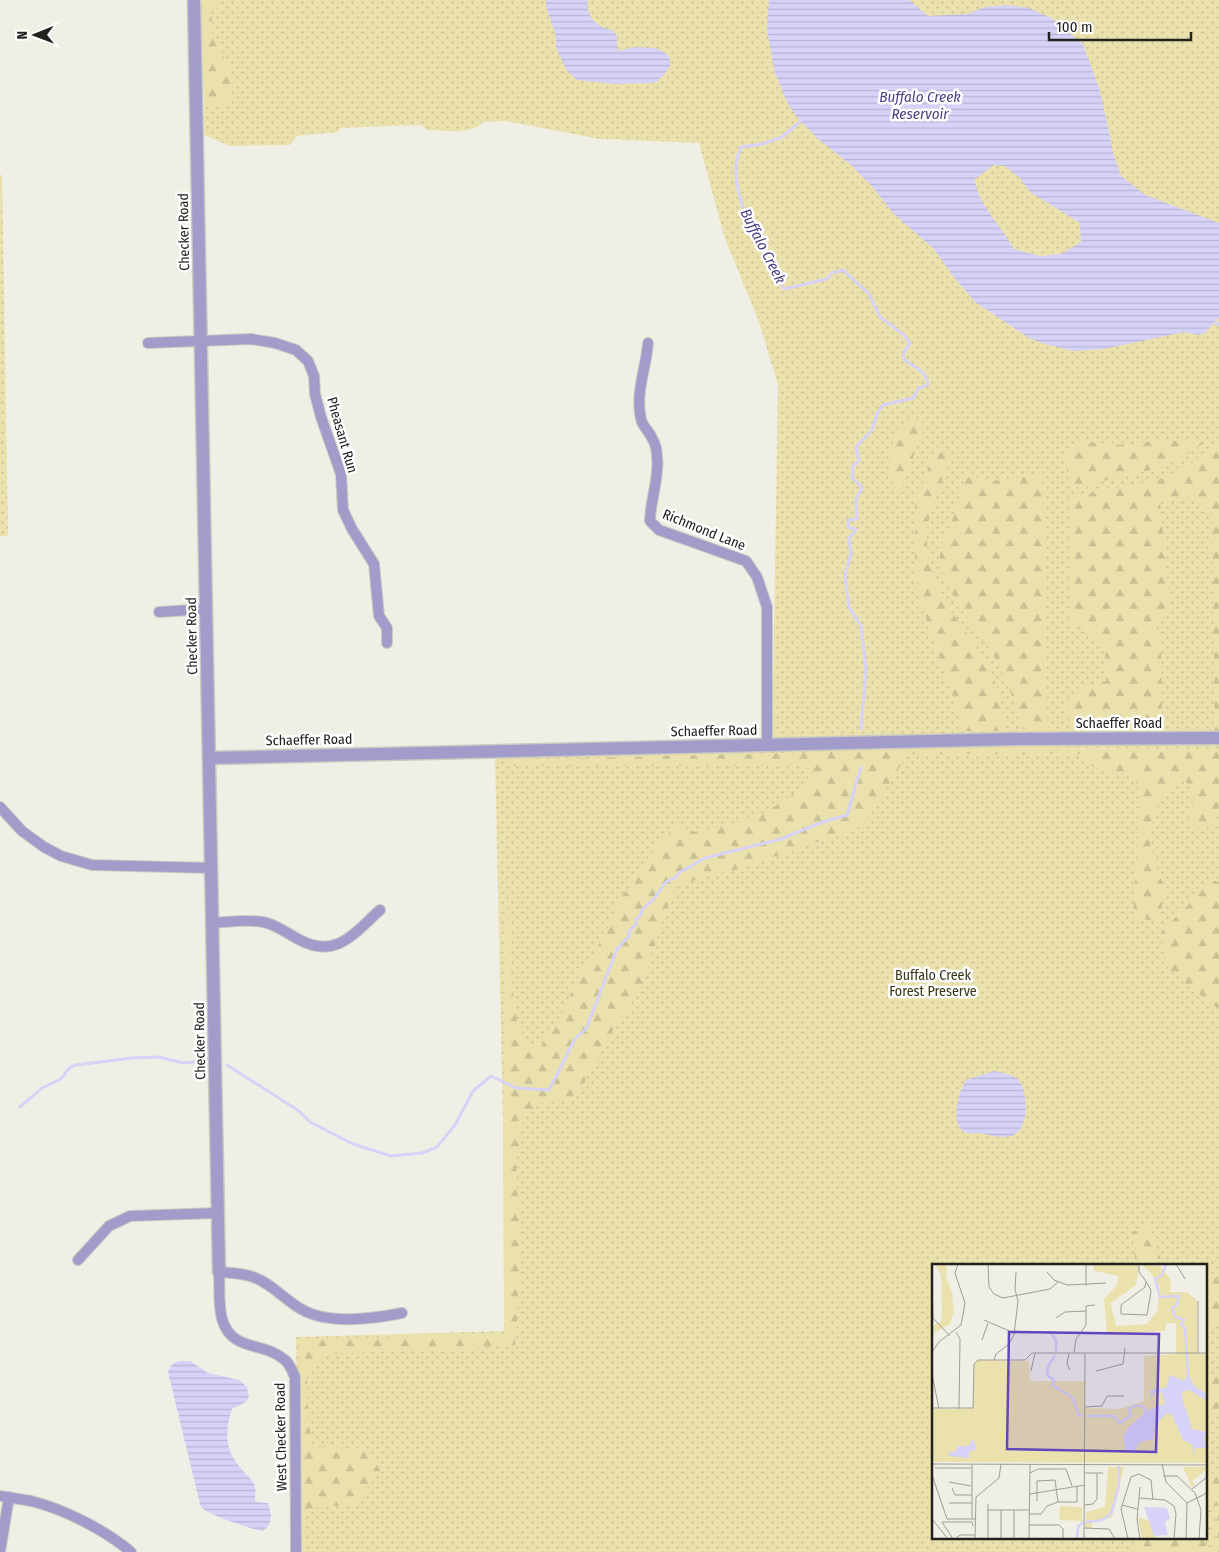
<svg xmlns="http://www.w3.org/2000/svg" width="1219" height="1552" font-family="'Fira Sans Condensed',sans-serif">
<defs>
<pattern id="grass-dots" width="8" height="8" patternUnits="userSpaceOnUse" patternTransform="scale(1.25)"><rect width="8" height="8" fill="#ebe1ad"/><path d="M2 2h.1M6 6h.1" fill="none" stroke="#c9c194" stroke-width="1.8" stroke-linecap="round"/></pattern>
<pattern id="forest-firs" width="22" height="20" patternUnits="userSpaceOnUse" patternTransform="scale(1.25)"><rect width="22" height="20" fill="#ebe1ad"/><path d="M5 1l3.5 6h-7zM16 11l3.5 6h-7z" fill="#c9c194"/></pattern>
<pattern id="wetland-marsh" width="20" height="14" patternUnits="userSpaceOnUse" patternTransform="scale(1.25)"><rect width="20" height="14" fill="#ebe1ad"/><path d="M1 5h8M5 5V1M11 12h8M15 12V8" fill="none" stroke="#c9c194"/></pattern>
<pattern id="water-rules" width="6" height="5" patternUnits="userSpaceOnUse" patternTransform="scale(1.25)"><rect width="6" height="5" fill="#d6d2f8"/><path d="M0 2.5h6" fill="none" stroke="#b7b4d4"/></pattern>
</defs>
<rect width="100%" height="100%" fill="#f0efe6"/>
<!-- grass -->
<path fill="url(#grass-dots)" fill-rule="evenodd" d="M206,0H1219V1552H299L296,1337L504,1331L503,1122L495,756L772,750L778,385L759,322L724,236L699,143L600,139L506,121L483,122C471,136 443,130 427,130L422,125L340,128L338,132L297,136L290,145L230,146L204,135V107H208ZM933,1266H1205V1538H933Z
M0,175H2L8,536H0Z"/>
<!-- forest -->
<path fill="url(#forest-firs)" d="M201,0H218L219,8L211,11L213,38L220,43L225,62L234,77L231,98L220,107H204Z
M919,418L924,425L921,437L900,490L894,492C891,471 885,440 904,425C908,422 914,420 919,418Z
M1219,439V733H1215L1212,511C1189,497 1186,493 1160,503L1170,608L1164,613L1156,628L1161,645L1162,730H1070L1066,710L1078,688L1106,681L1105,645L1081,630L1069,625V498L1164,478L1184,470Z
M1159,440L1204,443L1178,460L1159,468L1069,489L1065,450L1077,442L1126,445Z
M937,447L951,460C941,483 929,507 927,532C924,574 948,607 971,639C976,648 984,656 988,665C998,686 1002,708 1007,731H965L918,595L915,566V502Z
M1042,472L1048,729H1023C1016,707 1009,685 999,665C983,634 936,587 940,551C941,542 948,531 951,523C957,507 962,492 965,475L992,481L1028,476Z
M1011,747L1219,749V808L1214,824L1206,828H1190L1193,799L1190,785L1181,779L1158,806L1152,825L1150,844L1161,880L1165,888L1159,921L1133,918L1140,797L1134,773H1107L1088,764L1084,754H908L862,827L735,870L707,875L675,888L664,916L641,989L611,1033L584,1083L570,1101L542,1103L524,1116L516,1163L520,1236L517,1324L515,1345C451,1351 387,1351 323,1354L307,1377L308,1418L312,1445L368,1450L380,1470L356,1504L304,1509V1552H300L298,1340L506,1334L505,873L513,994L517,1022L525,1040L540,1048L562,1014L579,975L601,941L623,895L650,856L676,824L695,832L725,826L766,812L810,783L813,771L802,765L510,766L511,760Z
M1207,879L1219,882V1009L1187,985L1166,966L1161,932L1197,896Z
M1150,1226L1163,1266H1136L1132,1232Z
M1205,1273L1219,1280V1325L1205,1326Z
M1212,1375H1219V1415L1211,1413L1205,1407V1378Z
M1219,1472V1505L1205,1510V1476Z
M1136,1538H1201L1214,1552H1136Z"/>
<!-- wetland -->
<path fill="url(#wetland-marsh)" d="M1219,1505V1552H1214L1201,1538H1205V1510Z"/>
<!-- water -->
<path fill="url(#water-rules)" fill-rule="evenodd" d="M546,0H587C588,4 587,10 589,13C593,23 603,29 612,30L617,36V48L619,51L634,47L655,48L664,52L669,56L670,66L665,73L657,82L649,83L614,84L577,80L567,71L556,48V36L546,7Z
M769,0H909L928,16L968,14L985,7L1007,5L1029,8L1051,18L1083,44L1100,91L1114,156L1121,176L1145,195L1219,223V317L1205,333L1198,335L1184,332L1104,349L1073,351L1045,344L1029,338L975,302L953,276L934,249L893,213L875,190L851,165L817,138L796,116L787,102L774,70L767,29ZM994,165L1005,166L1019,177L1030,192L1080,223L1081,242L1061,254L1040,256L1014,249C1003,228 976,202 975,179Z
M994,1071C1013,1075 1022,1076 1025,1098C1027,1114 1025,1136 1005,1137C996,1137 987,1134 978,1133C971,1133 965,1135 960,1128C952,1115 959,1092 966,1080Z
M190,1361L208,1373L239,1380L247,1387L249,1396L246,1402L232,1409C226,1427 224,1446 236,1462C241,1470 251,1477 255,1486C256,1490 255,1497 255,1502L268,1503C272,1515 273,1522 263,1531C257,1531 210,1515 205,1510C202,1509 201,1506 200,1504L168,1372C173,1360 177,1361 190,1361Z"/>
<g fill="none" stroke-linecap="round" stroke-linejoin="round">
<!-- stream -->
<path stroke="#d6d2f8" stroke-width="3" d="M801,121L782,137L762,144L741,147C739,153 736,160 736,166C735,211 763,251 784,289L827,279L832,273L843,270L869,294L880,317L904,335L910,344C893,363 912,361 923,373C925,375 927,380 928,384L918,389L913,398L883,405L877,414L872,430L856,447L859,461L853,466L852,478L862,487L856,500L857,519L848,520V527L856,530L849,538L851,554L845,576L849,607L861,626L866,670L861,729
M1215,322L1219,325
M227,1065L299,1111L310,1122L353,1144L391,1156L422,1153L437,1147L455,1125L473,1091L491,1076L516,1088L549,1090L575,1039L586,1029L617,949L629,936V932L636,924V919L640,916L643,909L654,899L666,882L676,877L679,873L705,858L781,839L820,823L847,815L861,767
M20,1107L42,1088L61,1079L69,1068L76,1065L132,1058L159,1057L183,1063L204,1061"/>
<!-- minor casing -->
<g stroke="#cbcac2" stroke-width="12">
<path id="minor" d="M148,343L251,339L275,343L296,350L308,361L314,376L315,394L321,417L341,474L343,510L352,529L374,564L379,616L387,628V643
M648,343C646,369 635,393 641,419C642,426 649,431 652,438C655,443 657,451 657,457C660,474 650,502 650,521L659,530L746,561L757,577L767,607V745
M159,612L206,609
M0,807L22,831L44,847L61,856L92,865L211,868
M212,923C229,922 247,919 263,922C275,924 287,933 298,939C336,960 353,934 380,910
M78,1260L109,1226L130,1216L218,1213
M0,1496C10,1498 21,1499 31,1501C64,1509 105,1530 131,1552
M0,1552L9,1497
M296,1552L295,1377C292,1371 290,1364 285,1360C264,1341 232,1353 222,1319C218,1304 220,1288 219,1272C231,1273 242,1273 253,1277C271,1283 285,1300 301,1309C328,1325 372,1319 402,1313"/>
</g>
<!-- tertiary casing -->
<g stroke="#cbcac2" stroke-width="15">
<path id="tertiary" d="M194,0L219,1272
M209,758L1016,739L1219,738"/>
</g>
<!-- minor -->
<use href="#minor" stroke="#a19cc9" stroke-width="10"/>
<!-- tertiary -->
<use href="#tertiary" stroke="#a19cc9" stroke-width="12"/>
</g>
<g text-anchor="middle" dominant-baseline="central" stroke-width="5" stroke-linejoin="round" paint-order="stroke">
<!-- street labels -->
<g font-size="14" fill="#22211e" stroke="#fff">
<text transform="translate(184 232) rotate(-91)">Checker Road</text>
<text transform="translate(342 435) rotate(74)">Pheasant Run</text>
<text transform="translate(704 530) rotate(22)">Richmond Lane</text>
<text transform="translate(192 636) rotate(-91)">Checker Road</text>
<text x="1119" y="723">Schaeffer Road</text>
<text transform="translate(714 731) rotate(-1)">Schaeffer Road</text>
<text transform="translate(309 740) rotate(-1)">Schaeffer Road</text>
<text transform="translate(200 1041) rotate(-91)">Checker Road</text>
<text transform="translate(281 1437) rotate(-91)">West Checker Road</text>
</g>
<!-- park labels -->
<g font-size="14" fill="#393315" stroke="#fff">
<text x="933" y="975">Buffalo Creek<tspan x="933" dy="16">Forest Preserve</tspan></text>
</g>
<!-- water labels -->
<g font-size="15" font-style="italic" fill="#4b3d85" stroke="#fff">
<text x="920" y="97">Buffalo Creek<tspan x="920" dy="17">Reservoir</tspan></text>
<text transform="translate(763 246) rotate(63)">Buffalo Creek</text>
</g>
</g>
<!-- overview -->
<g transform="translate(932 1264)">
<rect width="275" height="275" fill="#f0efe6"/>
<path d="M3,0H15L14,13L20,29L22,47L18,60L0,70V63L9,57L10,50L9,11ZM160,0H207L204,21L179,39L184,62L215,60L225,47L228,24L218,8L209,0L228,2L239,16L238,28H255L265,37V89L275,90V199L0,198V145H41L43,101L46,97H97L98,117H153V144L188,145L212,137V92L244,90V59H234L233,67L175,70L172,35L185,21L186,12L163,7ZM176,203H192L180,253L160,259V264H153L154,248L173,243ZM251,203H275V205L260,217L263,221L260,223ZM128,242L150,243V257L127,256ZM206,254L217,256L224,274L210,275Z" fill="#ebe1ad"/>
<path d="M238,28H255L263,35L249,48L257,57V85L263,87L265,37V88H244V81L250,76L236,41ZM255,90H268L269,96L275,95L273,116L268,108L258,106ZM46,96L97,97V117L141,118L125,121L146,134L151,147L152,118L151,198H43L45,185L43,162L35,158L43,157V146L29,145L43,144L42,101ZM80,97L84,105L87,98L95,99L96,118L118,119L121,125L140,134L145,152L152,157V174L150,179L136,181L149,183L145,185L149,187L150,190H146L151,191V195L138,197L133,194L140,185L135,181L122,195H105L100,191V181L106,177L97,178L96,193L89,196L85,193L79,177H73L68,196L47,194L46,175L56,176L57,188L59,175L72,172L73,161L68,133L65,153L58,159L54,172L47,171L49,143H60L58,138L44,136L43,112L52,116L54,112L46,107L45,99ZM254,126L275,138L268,141L271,143L265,145L270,151L273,149L269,154L273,162L266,161L259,138L252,132ZM169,161L179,163V170H154ZM154,172L159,176L177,173L178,182L181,186L178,173L181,172V186L186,197L154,198V186H175L177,183L154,181Z" fill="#ebe1ad" fill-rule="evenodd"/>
<path d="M256,109L262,122L275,130V137L257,126L250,128V133L260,165L275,168L272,175L275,184H263L262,194L261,181L251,176L240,151L235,149L224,160L221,175L208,178L202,189L194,188L191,173L196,164L214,147L233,140L230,129L224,127L219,135L218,126L234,124L238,111L252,117ZM41,175L45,185L37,188V194L17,192L16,189L24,187L25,182H36ZM212,243L235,244L238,254L233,258L236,271L222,272Z" fill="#d6d2f8"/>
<path fill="none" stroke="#d6d2f8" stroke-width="2.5" d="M234,0L230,11L223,15L228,33L247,32L245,41L240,44L243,53L252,56L249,61L253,64L256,110M120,70L124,76V88M123,91L116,103L115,111L122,116L120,121L140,133L147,151L151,152M155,152H182L188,159L199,151L197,145L203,142H211L214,147M154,258L171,256L180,248L187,220V202M145,275L146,263L151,258"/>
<path fill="none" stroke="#9e9d96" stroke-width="1" d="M56,0L57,23L62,30L71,34L118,25L126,18M207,0V8L213,16L216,21L218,24L219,28L215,51L189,50V41L213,23L214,18M244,0L253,15M115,8L122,16L135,21L174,19M0,17L1,54L18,72M154,22V0M266,37V89M124,54L133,48L154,47M52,56L82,69M24,68L28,75L27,145M50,76L56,59M0,88L7,78L29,61L33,39L23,9L26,0M137,89L135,100L138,106M142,89L144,75L154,61V42L163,41M62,96L64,90L77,80L82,71L86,37L83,25L84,8M99,107L103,89M164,107L191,100L193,84M0,110L7,145M153,143L170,142L175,132H192M0,144H41L42,100L46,96H93L100,89H275M0,200L275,201M230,200L234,218L255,239L254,275M3,204H40M98,209L106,205H134L140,222M153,209H171M0,211L15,255H43M231,212H245L263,229L269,246L267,275M17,218L39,222M208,223L205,255L208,275M20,224L23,231H40M260,225L275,213M98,230L153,221M207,234L233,236L242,242L244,250L242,275M105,237V217L123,216L126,238M17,239H40M255,239L275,229M152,241L161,240L165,235V209M190,241L205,245M56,246H97M69,246V275M97,250H109L115,242L126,238H145V222M0,255L16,275M40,255V201M97,261H127L131,265V275M152,264L177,265L183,275M21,275L10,258H40L41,262M23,275L28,271H43M43,275L44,233L67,214L69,200M56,275V240M82,275V246M97,275L98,200M152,275L153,89M196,275L189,245L199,213L207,210L219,216L221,236"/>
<path fill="#6345bd" fill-opacity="0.15" stroke="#6345bd" stroke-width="2.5" d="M77,68L227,70L224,188L75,185Z"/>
<rect width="275" height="275" fill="none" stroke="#22211e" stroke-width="2.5"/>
</g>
<!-- north arrow -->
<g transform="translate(35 35) rotate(269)" stroke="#ffffff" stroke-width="4" paint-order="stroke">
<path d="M0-4L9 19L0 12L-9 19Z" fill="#22211e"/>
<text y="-8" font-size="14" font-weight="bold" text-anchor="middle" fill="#22211e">N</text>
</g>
<!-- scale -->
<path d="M1049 32v8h142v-8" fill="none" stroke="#22211e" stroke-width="2.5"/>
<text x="1056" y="32" font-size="15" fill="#22211e" stroke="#ffffff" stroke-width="4" paint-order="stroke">100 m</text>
</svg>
